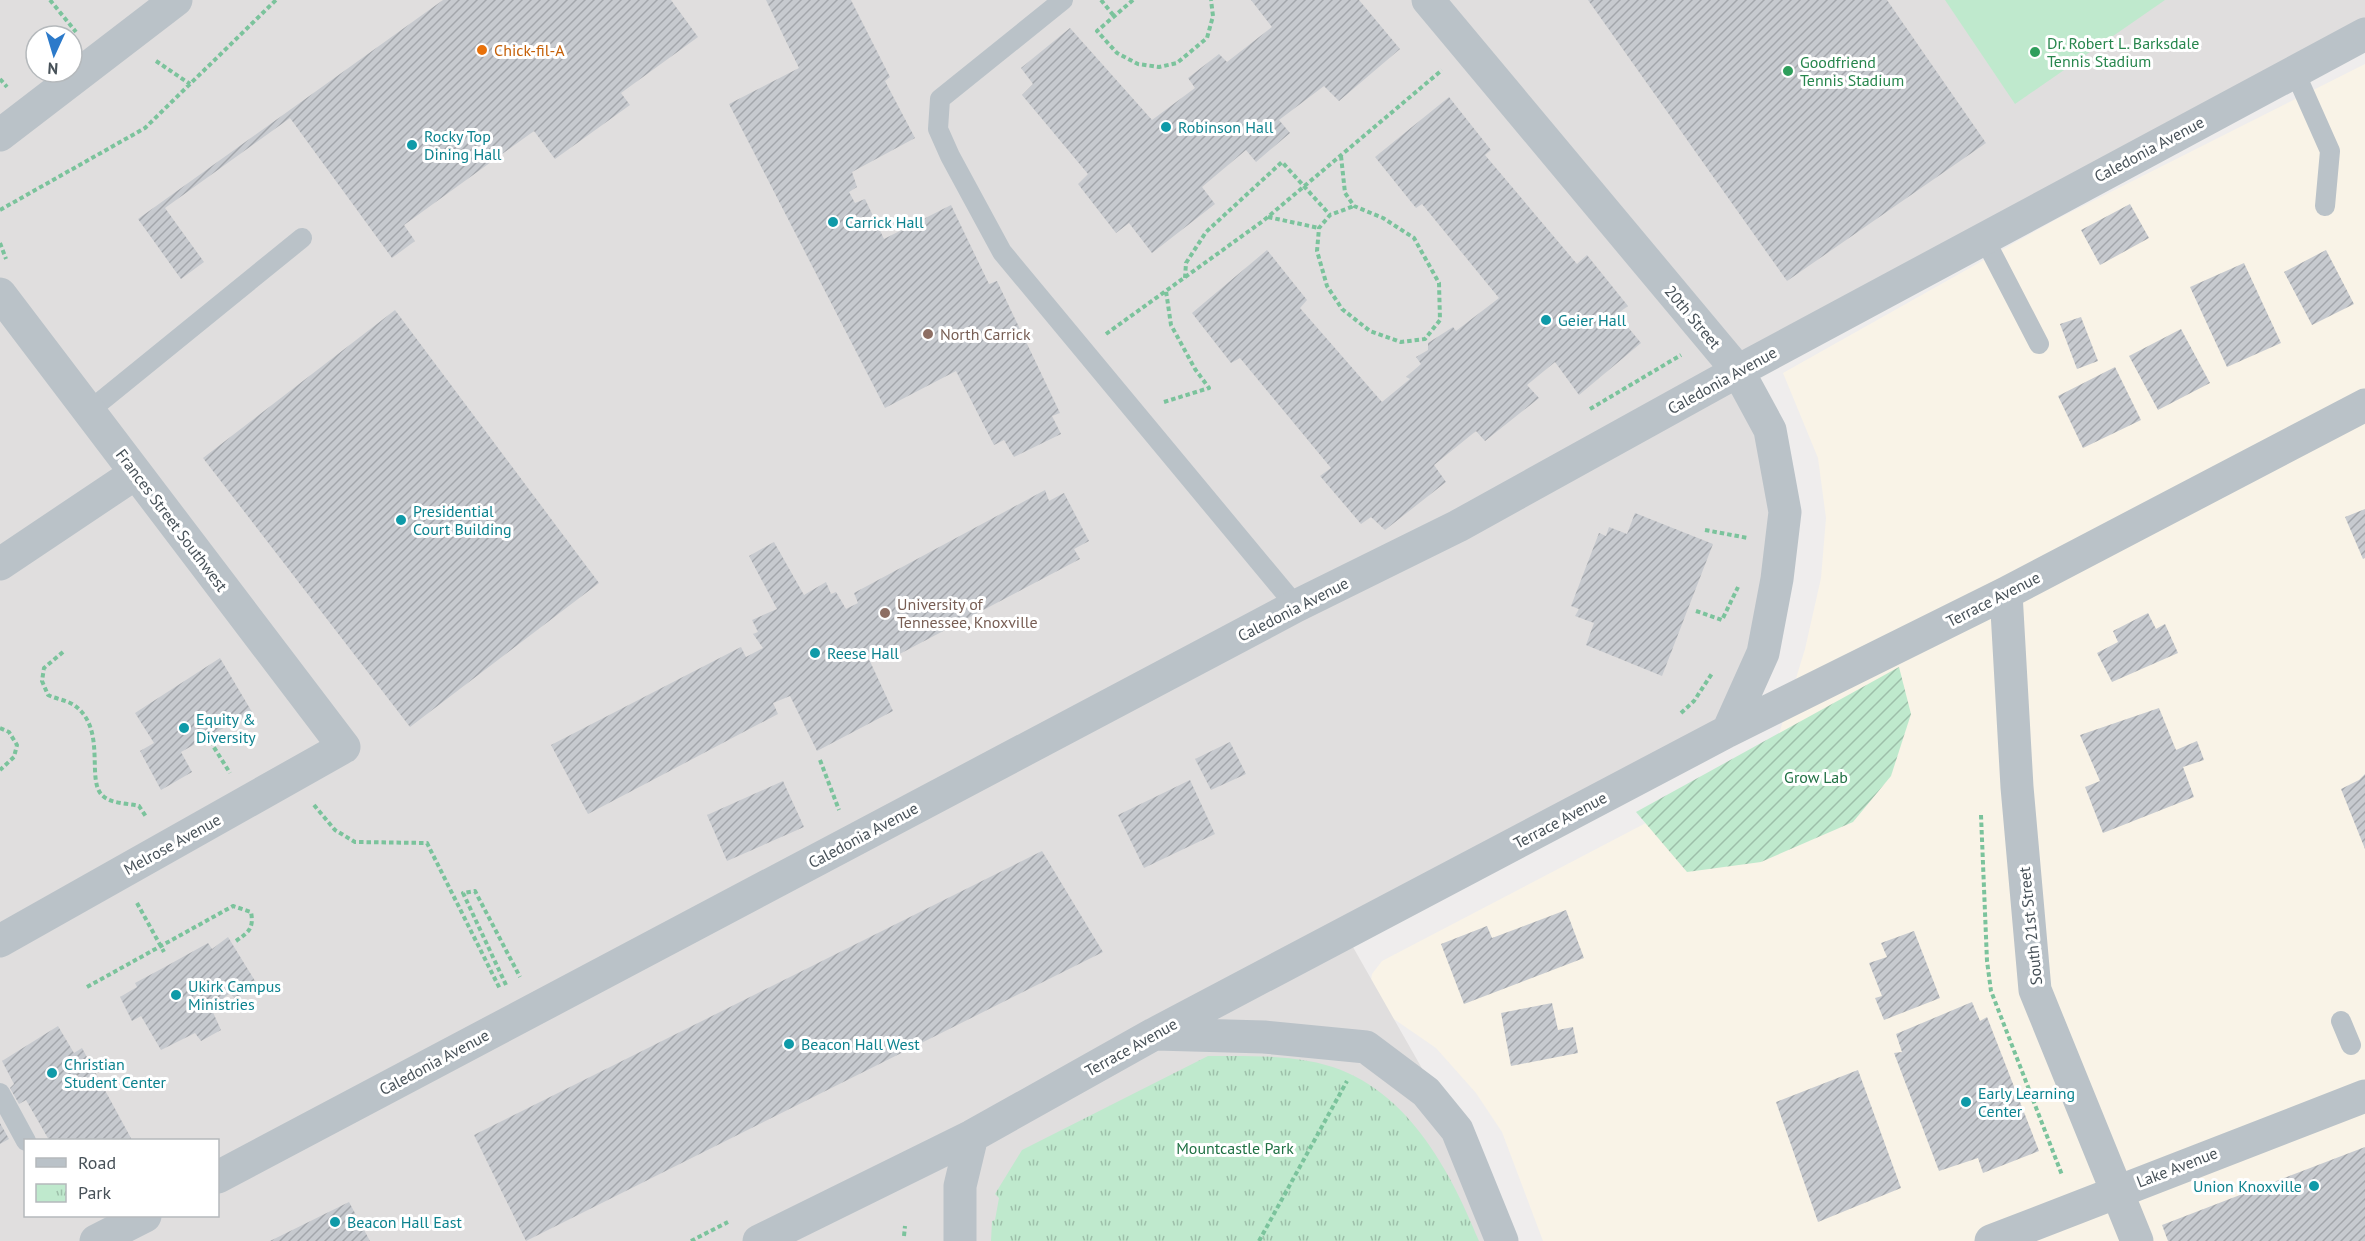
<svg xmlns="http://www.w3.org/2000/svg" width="2365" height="1241" font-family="'PT Sans',sans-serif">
<defs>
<pattern id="park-tufts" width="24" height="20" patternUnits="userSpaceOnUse" patternTransform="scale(1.5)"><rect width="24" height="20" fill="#bfe9cd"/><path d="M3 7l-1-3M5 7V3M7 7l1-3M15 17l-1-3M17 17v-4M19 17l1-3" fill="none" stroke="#9dbfa9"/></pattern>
<pattern id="garden-furrows" width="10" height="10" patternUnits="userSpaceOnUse" patternTransform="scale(1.5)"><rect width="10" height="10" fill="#bfe9cd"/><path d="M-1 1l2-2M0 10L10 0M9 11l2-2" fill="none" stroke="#9dbfa9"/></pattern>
<pattern id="building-hatch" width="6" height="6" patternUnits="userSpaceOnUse" patternTransform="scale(1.5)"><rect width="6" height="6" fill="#c7cacf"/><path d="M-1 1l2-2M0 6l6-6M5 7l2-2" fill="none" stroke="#a3a6ab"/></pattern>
</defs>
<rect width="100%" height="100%" fill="#efeded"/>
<!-- commercial -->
<path fill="#f9f3e7" d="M2365,64V1241H1543L1502,1132L1476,1093L1436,1048L1375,1006L1369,994L1372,974L1382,961L1772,757L1805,649L1821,578L1826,518L1818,458L1783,373L2055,220Z"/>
<!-- education -->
<path fill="#e0dede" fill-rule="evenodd" d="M0,0H2365V33L1738,371L1785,512L1728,731L1345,933L1457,1130L1502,1241H0ZM36,36H72V72H36ZM26,1140H218V1216H26Z"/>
<!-- grass -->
<path fill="#bfe9cd" d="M1945,0H2165L2015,104Z"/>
<!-- park -->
<path fill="url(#park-tufts)" d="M1208,1056C1241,1056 1276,1055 1308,1061C1400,1076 1447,1163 1479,1241H991L992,1221L995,1220L999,1198L995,1194L1022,1150Z"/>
<!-- garden -->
<path fill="url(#garden-furrows)" d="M1899,667L1911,714L1891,776L1853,822L1761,862L1687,872L1636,812Z"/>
<!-- building -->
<path fill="url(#building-hatch)" d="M443,0H671L698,37L621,93L630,105L555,159L534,131L404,225L415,241L392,258L290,118L165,208L204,262L181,279L138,219Z
M766,0H851L890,77L885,81L915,138L852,172L857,187L849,192L855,203L865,199L884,239L951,205L989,284L997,281L1060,413L1052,416L1061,434L1014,457L1004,440L994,445L956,371L885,408L729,104L799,68Z
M1251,0H1359L1400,49L1339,101L1324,86L1279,120L1290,133L1256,162L1246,150L1202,187L1215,204L1152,253L1129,223L1116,233L1078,184L1088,174L1022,95L1033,84L1021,68L1070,28L1152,120L1195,88L1188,78L1219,54L1227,62L1272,27Z
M1588,0H1887L1986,143L1787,281Z
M1449,97L1491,150L1485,155L1577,264L1587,255L1628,306L1617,314L1641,343L1579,395L1555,362L1527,385L1539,398L1485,441L1476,431L1434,465L1446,482L1385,530L1371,517L1361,524L1320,476L1331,468L1240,358L1231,363L1192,313L1267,250L1307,300L1300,308L1382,402L1410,379L1406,377L1421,364L1416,357L1428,350V343L1453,327L1456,331L1499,298L1422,204L1416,208L1375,157Z
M2130,204L2149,238L2100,265L2081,230Z
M2326,250L2354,304L2312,325L2284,272Z
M2244,263L2281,343L2227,367L2190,287Z
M395,310L599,583L410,727L203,458Z
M2081,317L2098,361L2077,369L2060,324Z
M2181,329L2210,383L2158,410L2129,356Z
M2115,367L2141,420L2083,448L2058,396Z
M1045,490L1049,501L1064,493L1089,541L1074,549L1080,559L890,659L883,649L868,657L893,711L817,751L790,696L773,703L778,714L588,814L551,745L741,647L746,657L763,648L753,634L758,632L752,620L777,609L749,556L774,542L804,595L826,582L831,594L836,592L846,609L858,603L854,593Z
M2365,509V558L2363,559L2345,517Z
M1635,513L1713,544L1662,676L1586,645L1594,623L1575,616L1579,609L1571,606L1599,533L1606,536L1609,527L1627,534Z
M2148,613L2156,629L2165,624L2178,653L2112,682L2097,653L2118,642L2113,631Z
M220,658L252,712L181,752L192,772L161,790L140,751L154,743L135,713Z
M2159,708L2176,750L2197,741L2204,760L2183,767L2194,797L2103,833L2085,787L2100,781L2080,735Z
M1230,742L1246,774L1211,790L1195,759Z
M2365,774V849L2341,789L2359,780Z
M1190,780L1215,834L1144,868L1118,815Z
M783,781L804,827L727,861L707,815Z
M1042,851L1103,952L526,1241L474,1135Z
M1566,910L1584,958L1464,1004L1441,944L1487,926L1492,938Z
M1914,931L1940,998L1884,1020L1875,998L1882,996L1869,963L1887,957L1881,943Z
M228,937L257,984L235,999L230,993L211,1008L221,1030L201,1041L195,1033L161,1050L141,1016L132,1021L120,997L137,987L135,983L163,968L208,943L212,949Z
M1972,1002L1980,1021L1987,1017L2039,1151L1983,1173L1978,1158L1939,1171L1894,1053L1902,1052L1896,1034Z
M1552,1003L1558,1030L1573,1027L1578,1053L1511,1066L1501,1013Z
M58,1026L74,1053L82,1048L132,1140H49L26,1100L19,1104L10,1088L14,1084L2,1061Z
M1858,1070L1901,1188L1818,1222L1776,1102Z
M0,1123L9,1139L0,1144Z
M2365,1147V1241H2168L2162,1225Z
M349,1202L370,1241H270Z"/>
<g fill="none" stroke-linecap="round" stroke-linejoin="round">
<!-- path -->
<path stroke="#7bc39c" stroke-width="4" stroke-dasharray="4.5 3" stroke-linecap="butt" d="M50,0L76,32
M1101,0L1114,16
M1133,0L1097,31L1117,53L1138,64L1159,67L1177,63L1207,38L1213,16L1211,0
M156,61L190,84
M0,79L7,87
M1341,156L1345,193L1354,206L1383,218L1414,238L1439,283L1440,320L1425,339L1401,342L1370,331L1342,309L1327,286L1317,251L1319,228L1330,215L1354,206
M0,210L145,128L276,0
M1268,217L1319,228
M0,243L6,259
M1185,278L1186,263L1206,232L1282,162L1330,215
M1106,334L1263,221L1442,70
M1164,402L1209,388L1195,369L1171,325L1166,291
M1590,409L1681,355
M1705,530L1748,538
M1696,611L1722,620L1738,587
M63,652L44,668L42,681L48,695C56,699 66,700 74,705C108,729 85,781 103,796C112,804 127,803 139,806L147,818
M1681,713L1694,701L1713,672
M0,728L9,732L17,745L14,757L0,770
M210,741L230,773
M820,760L839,810
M314,805L335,830L355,842L427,843L500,989
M1981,815L1987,961L1991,991L2062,1175
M137,903L164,952
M506,985L463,893L475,891L520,977
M87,987L233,906L251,912C254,928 249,932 236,941
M904,1236L905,1226
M691,1241L728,1222
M1259,1241L1347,1081"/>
<!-- service -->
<path stroke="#bac2c8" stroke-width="20" d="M1063,0L940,99L938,129L950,156L1002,252L1296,606
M2294,70L2330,151L2325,206
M1984,238L2039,344
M89,411L302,238
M2341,1021L2351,1045
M0,1093L26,1141"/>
<!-- minor -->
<path stroke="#bac2c8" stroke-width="33" d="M1428,0L1738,371L1770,430L1785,512L1777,579L1763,653L1728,731
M0,135L176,0
M0,294L344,747L0,941
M0,564L136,473
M2006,593L2017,787L2035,990L2137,1241
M1156,1034L1264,1037L1366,1047L1426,1092L1457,1130L1502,1241
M218,1177L1296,606L1458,526L1738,371L2365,34
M96,1241L145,1216
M759,1241L972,1136L1154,1034L1728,731L2006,593L2365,405
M960,1241V1186L972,1136
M1991,1241L2365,1096"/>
</g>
<!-- markers -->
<circle fill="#e8710a" stroke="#fff" stroke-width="2" cx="482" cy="50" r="6"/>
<g fill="#2e9e5b" stroke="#fff" stroke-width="2">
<circle cx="2035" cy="52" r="6"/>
<circle cx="1788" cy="71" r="6"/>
</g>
<g fill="#0f9aa8" stroke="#fff" stroke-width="2">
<circle cx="1166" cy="127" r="6"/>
<circle cx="412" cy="145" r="6"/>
<circle cx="833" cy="222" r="6"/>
<circle cx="1546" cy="320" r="6"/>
<circle cx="401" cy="520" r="6"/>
<circle cx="815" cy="653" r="6"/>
<circle cx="184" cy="728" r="6"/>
<circle cx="176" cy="995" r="6"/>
<circle cx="789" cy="1044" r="6"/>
<circle cx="52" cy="1073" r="6"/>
<circle cx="1966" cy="1102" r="6"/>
<circle cx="2314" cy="1186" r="6"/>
<circle cx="335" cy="1222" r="6"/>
</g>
<g fill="#8d6e63" stroke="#fff" stroke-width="2">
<circle cx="928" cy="334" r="6"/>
<circle cx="885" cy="613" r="6"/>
</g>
<g text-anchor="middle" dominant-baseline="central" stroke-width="6" stroke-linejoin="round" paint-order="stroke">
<!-- leisure labels -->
<g font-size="16" fill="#27864d" stroke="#fff" text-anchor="start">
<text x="2047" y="43">Dr. Robert L. Barksdale<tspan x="2047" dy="18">Tennis Stadium</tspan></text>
<text x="1800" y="62">Goodfriend<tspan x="1800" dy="18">Tennis Stadium</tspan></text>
</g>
<!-- food labels -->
<g font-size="16" fill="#c56008" stroke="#fff" text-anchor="start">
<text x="494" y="50">Chick-fil-A</text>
</g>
<!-- culture labels -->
<g font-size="16" fill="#0d838f" stroke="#fff" text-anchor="start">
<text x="1178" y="127">Robinson Hall</text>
<text x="424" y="136">Rocky Top<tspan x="424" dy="18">Dining Hall</tspan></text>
<text x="845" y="222">Carrick Hall</text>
<text x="1558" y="320">Geier Hall</text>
<text x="413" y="511">Presidential<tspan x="413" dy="18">Court Building</tspan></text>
<text x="827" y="653">Reese Hall</text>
<text x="196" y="719">Equity &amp;<tspan x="196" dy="18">Diversity</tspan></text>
<text x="188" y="986">Ukirk Campus<tspan x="188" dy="18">Ministries</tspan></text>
<text x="801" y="1044">Beacon Hall West</text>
<text x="64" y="1064">Christian<tspan x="64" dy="18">Student Center</tspan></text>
<text x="1978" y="1093">Early Learning<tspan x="1978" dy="18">Center</tspan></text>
<text x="2302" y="1186" text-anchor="end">Union Knoxville</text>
<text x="347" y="1222">Beacon Hall East</text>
</g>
<!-- street labels -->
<g font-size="16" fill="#475158" stroke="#fff">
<text transform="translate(2149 149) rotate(-28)">Caledonia Avenue</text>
<text transform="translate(1693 317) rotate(50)">20th Street</text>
<text transform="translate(1722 380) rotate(-29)">Caledonia Avenue</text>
<text transform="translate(172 520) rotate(53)">Frances Street Southwest</text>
<text transform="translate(1993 599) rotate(-27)">Terrace Avenue</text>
<text transform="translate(1293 609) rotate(-27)">Caledonia Avenue</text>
<text transform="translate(1560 820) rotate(-28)">Terrace Avenue</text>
<text transform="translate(863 835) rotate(-28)">Caledonia Avenue</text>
<text transform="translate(172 844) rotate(-29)">Melrose Avenue</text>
<text transform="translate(2030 926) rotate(-96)">South 21st Street</text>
<text transform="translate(1131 1047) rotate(-29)">Terrace Avenue</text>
<text transform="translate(434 1062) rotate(-28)">Caledonia Avenue</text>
<text transform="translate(2177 1167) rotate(-21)">Lake Avenue</text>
</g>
<!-- education labels -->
<g font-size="16" fill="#785e54" stroke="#fff" text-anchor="start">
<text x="940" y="334">North Carrick</text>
<text x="897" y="604">University of<tspan x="897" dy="18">Tennessee, Knoxville</tspan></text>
</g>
<!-- park labels -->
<g font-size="16" fill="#207144" stroke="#fff">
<text x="1816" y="777">Grow Lab</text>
<text x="1235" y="1148">Mountcastle Park</text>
</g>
</g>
<!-- legend -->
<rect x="24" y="1139" width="195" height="78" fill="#ffffff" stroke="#b5b9bc" stroke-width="1.5"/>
<rect x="36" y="1158" width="30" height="9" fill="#bac2c8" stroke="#b5b9bc" stroke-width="1.5"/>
<text x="78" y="1169" font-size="18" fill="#475158">Road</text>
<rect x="36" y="1184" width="30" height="18" fill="url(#park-tufts)" stroke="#b5b9bc" stroke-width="1.5"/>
<text x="78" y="1199" font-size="18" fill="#475158">Park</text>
<!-- north arrow -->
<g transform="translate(54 54) rotate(184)"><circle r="28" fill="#ffffff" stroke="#b5b9bc" stroke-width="1.5"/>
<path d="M0-4.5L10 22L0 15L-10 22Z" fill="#2c7aca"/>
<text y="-9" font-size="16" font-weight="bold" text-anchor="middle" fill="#475158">N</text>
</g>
</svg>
